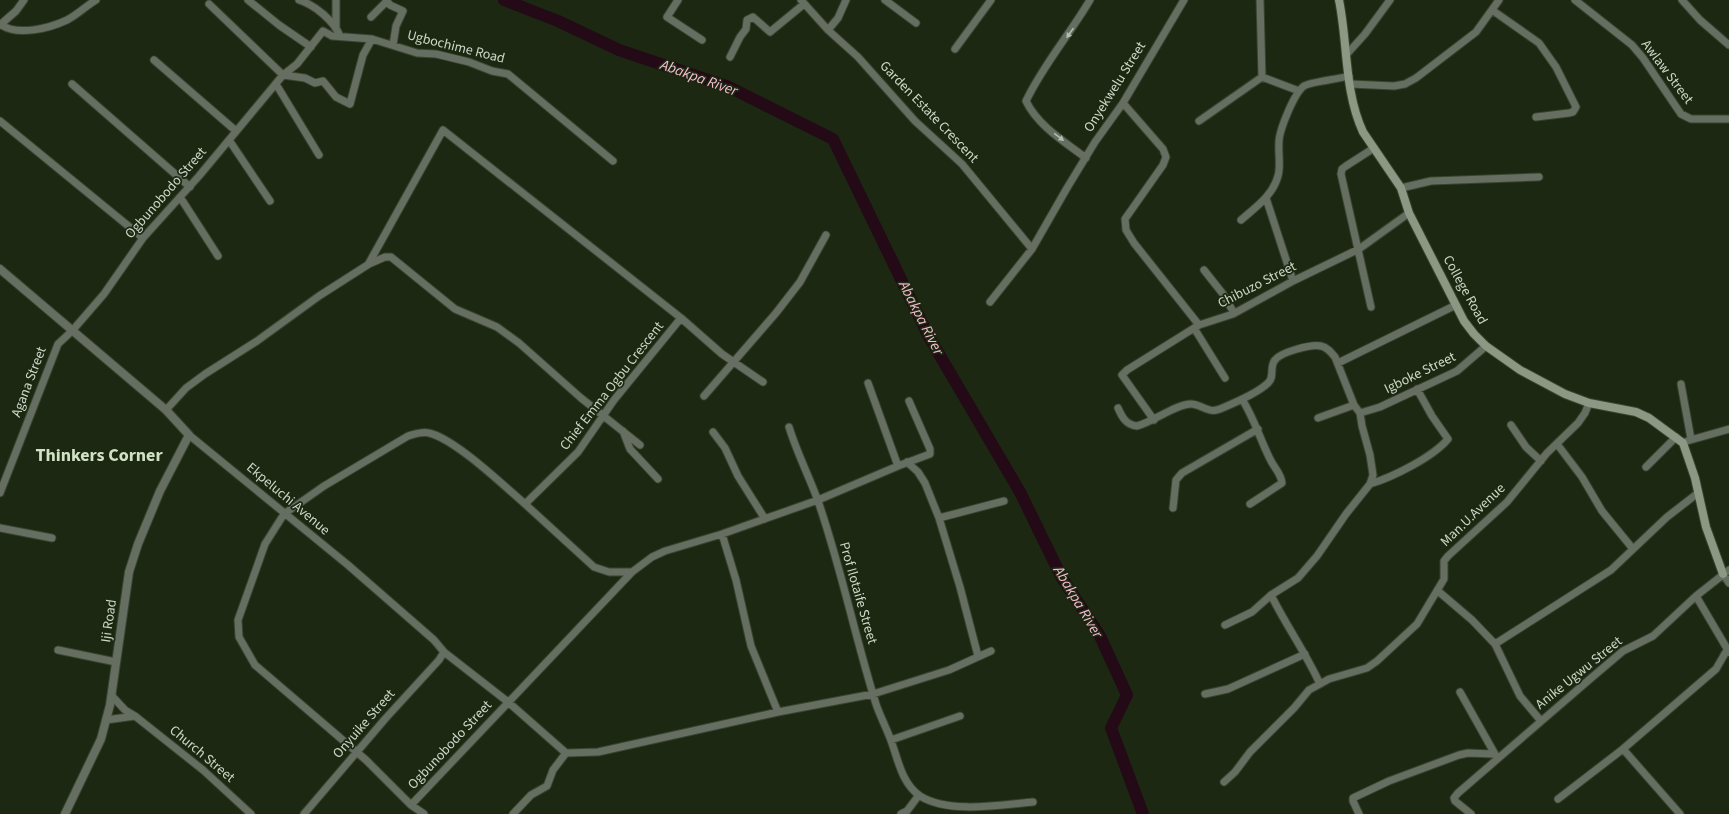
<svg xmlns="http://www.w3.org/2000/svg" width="1729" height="814" font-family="'Source Sans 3',sans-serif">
<rect width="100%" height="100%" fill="#1c2811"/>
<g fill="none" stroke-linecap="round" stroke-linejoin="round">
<!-- river -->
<path stroke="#230a16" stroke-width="12" d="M504,0L558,21L619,50L729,87L833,139L929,337L1020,492L1062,578L1100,636L1127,695L1111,728L1143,814"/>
<!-- minor casing -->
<g stroke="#38442e" stroke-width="9">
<path id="minor" d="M248,0L279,25L311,47
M299,0C315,5 334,21 340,36
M336,0V28
M386,0L390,5L403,11L396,26L393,45
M678,0L667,17L702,40
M801,0L828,30L858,57L915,121L962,164L1032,249
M885,0L916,23
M1575,0L1632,45L1643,58L1681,114L1691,119H1729
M1682,0L1700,20L1729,45
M209,4L283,75L305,78L315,83L323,81L336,97L350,104L363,55L372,39
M1492,10L1539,43L1556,67L1576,107L1573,112L1569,113L1536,117
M371,17L387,1
M0,24C17,37 50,28 67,20C77,15 86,6 96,0
M0,25L16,11L24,0
M828,30L838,18L846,0
M955,49L991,0
M1346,55L1365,34L1390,0
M730,57L740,37L746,29L747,20L753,17L770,32L804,4
M154,60L236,131
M1262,77L1299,91
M72,84L190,187
M276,84L319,155
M1350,84L1394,86L1405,84L1416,78L1476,32L1499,0
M1123,103L1163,149L1166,157L1163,165L1125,219L1126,230L1134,243L1199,325
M0,121L143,238
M1199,121L1262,77L1260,0
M229,140L270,201
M1086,158C1065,142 1038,126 1026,101C1043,65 1070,34 1090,0
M1401,188L1431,181L1539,177
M180,197L218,256
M1266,198L1293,281
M1241,220C1256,207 1273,195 1278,176C1281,166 1278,153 1279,142C1279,131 1294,93 1304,86C1310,82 1339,79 1349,76
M369,263L443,130L681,318
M1204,270L1223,294L1234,313
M990,302L1032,249L1067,188L1095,142L1123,103L1184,0
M1371,307L1341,174L1342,169L1346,166L1374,148
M1194,328L1225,378
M1338,363L1456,305
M868,383L898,466
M1681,384L1691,439
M704,396L776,313L800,282L826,235
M1242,399C1254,418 1260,439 1270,459C1274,468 1281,473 1282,483L1250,504
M1118,408C1122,417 1126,425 1137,426C1153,422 1176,404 1191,404C1201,404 1208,414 1220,409C1232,404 1259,392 1268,383C1275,377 1269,367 1275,360C1281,352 1311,344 1321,346C1327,347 1331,352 1335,357L1354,405L1360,413
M166,410L186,388L205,374L257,341L319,296L369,264L385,257H391L455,309L497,327L519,343L581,398L640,445
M1360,413L1380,407L1457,371L1486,346
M1318,418L1354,405
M1154,420L1122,375L1127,370L1199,325L1233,314L1293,281L1359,249L1409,213
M1511,425L1526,447L1541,461
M789,427C797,453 809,476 818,501C841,567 855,637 876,704C880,716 886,727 890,738C898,758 901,783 920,796C949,814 1000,805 1033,802
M623,431L630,449L658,479
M713,432L725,448L738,476L765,519
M189,435L348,565L434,640L444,652L508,702L566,753L598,752L778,712L873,694L949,670L991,651
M1687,441L1729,429
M1557,444L1582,477L1602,511L1633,549
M907,462L918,472L925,483L939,518L960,587L978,656
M1646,467L1676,437
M1370,484C1393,477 1433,457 1448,439L1432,416L1417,389
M0,493L58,344L72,331L104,294L143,238L199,176L283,75L297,64L323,31L332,36L372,39L417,53L436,54L469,62L492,71L508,74L613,161
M525,504L594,567L609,572H632
M1173,508L1176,480L1182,473L1258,429
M939,518L1004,501
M0,528L52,538
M722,534L736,580L751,646L778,712
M1723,574L1729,583
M1438,591L1472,620L1495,644L1520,696L1541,721
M1271,595C1286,625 1305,652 1319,682
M1696,596L1729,652
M1225,625L1252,612L1271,595L1298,578L1317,556L1346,514L1370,484L1373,475L1370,455L1362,426L1360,413
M1495,644L1611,570L1667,517L1698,493
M58,650L116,662
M1460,692L1496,756
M1205,694L1228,689L1305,654
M112,696L125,710L135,716L203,770L251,814
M106,720L135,716
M891,740L960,716
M1224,782L1235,772L1250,752L1294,708L1309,690L1329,679L1367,668L1377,661L1417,624L1444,579V561L1448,556L1507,502L1547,453L1578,423L1585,413L1589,403
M1558,799L1623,749
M411,805L632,572L652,557L665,551L722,534L818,500L898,466L930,454V449L909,401
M304,814L385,719L439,660L444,652
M424,814L411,805L366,760L255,665L239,637L238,620L265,544L284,514L324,486L408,436C415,434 422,431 429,433C455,439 503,485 525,504L578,452L614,400L681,318L722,354L763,382
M513,814L531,795L547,786L553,770L566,753
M901,814L907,811L919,795
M1359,814L1353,801V798L1389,781L1459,755L1468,753L1493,754
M1471,814L1455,801L1454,798L1458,793L1590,679L1623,651L1653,636L1696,596L1729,570
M1680,814L1623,749L1716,669L1727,650"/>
</g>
<!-- tertiary casing -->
<g stroke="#38442e" stroke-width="10">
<path id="tertiary" d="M0,269L166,410L189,435L160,491L138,544L129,572L110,705L101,739L65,814"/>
</g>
<!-- secondary casing -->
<g stroke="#38442e" stroke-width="10">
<path id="secondary" d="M1339,0C1348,44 1344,91 1363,132L1401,188L1409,213L1464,321L1474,334L1486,346L1520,370L1565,394L1589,403L1636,412L1649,418L1683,443L1695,478L1706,527L1723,574"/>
</g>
<!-- minor -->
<use href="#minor" stroke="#666d61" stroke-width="7"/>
<!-- tertiary -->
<use href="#tertiary" stroke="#666d61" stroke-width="8"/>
<!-- secondary -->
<use href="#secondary" stroke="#8c9784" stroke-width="8"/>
</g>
<!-- one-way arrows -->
<defs><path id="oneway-solid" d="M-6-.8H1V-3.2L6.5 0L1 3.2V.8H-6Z"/></defs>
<g fill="#b3bcae">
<use href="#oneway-solid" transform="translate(1070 33) rotate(125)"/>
<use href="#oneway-solid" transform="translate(1059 137) rotate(37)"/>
</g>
<g text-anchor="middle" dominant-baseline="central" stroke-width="3.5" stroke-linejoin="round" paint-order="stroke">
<!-- street labels -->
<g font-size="14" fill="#cdd6c7" stroke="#1c2811">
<text transform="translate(456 47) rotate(14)">Ugbochime Road</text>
<text transform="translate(1667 72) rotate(53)">Awlaw Street</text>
<text transform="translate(1115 87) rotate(-58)">Onyekwelu Street</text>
<text transform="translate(929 112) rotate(46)">Garden Estate Crescent</text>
<text transform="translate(166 193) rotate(-49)">Ogbunobodo Street</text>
<text transform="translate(1257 285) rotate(-27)">Chibuzo Street</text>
<text transform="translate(1465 290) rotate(61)">College Road</text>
<text transform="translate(1420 373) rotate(-26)">Igboke Street</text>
<text transform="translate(29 382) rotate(-69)">Agana Street</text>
<text transform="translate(612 386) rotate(-52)">Chief Emma Ogbu Crescent</text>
<text transform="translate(288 499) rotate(40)">Ekpeluchi Avenue</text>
<text transform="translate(1473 515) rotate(-44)">Man.U.Avenue</text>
<text transform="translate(858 593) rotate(74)">Prof Ilotaife Street</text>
<text transform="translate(109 621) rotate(-82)">Iji Road</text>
<text transform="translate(1579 673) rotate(-39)">Anike Ugwu Street</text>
<text transform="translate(364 724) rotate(-49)">Onyuike Street</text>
<text transform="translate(450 745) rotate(-47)">Ogbunobodo Street</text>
<text transform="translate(202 754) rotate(40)">Church Street</text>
</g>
<!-- water labels -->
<g font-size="15" font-style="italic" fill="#f8bcd4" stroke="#1c2811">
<text transform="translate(699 78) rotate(20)">Abakpa River</text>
<text transform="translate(921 318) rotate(63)">Abakpa River</text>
<text transform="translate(1078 602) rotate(59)">Abakpa River</text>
</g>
<!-- district labels -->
<g font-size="18" font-weight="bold" fill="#d0e1c4" stroke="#1c2811">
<text x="99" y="455">Thinkers Corner</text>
</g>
</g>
</svg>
